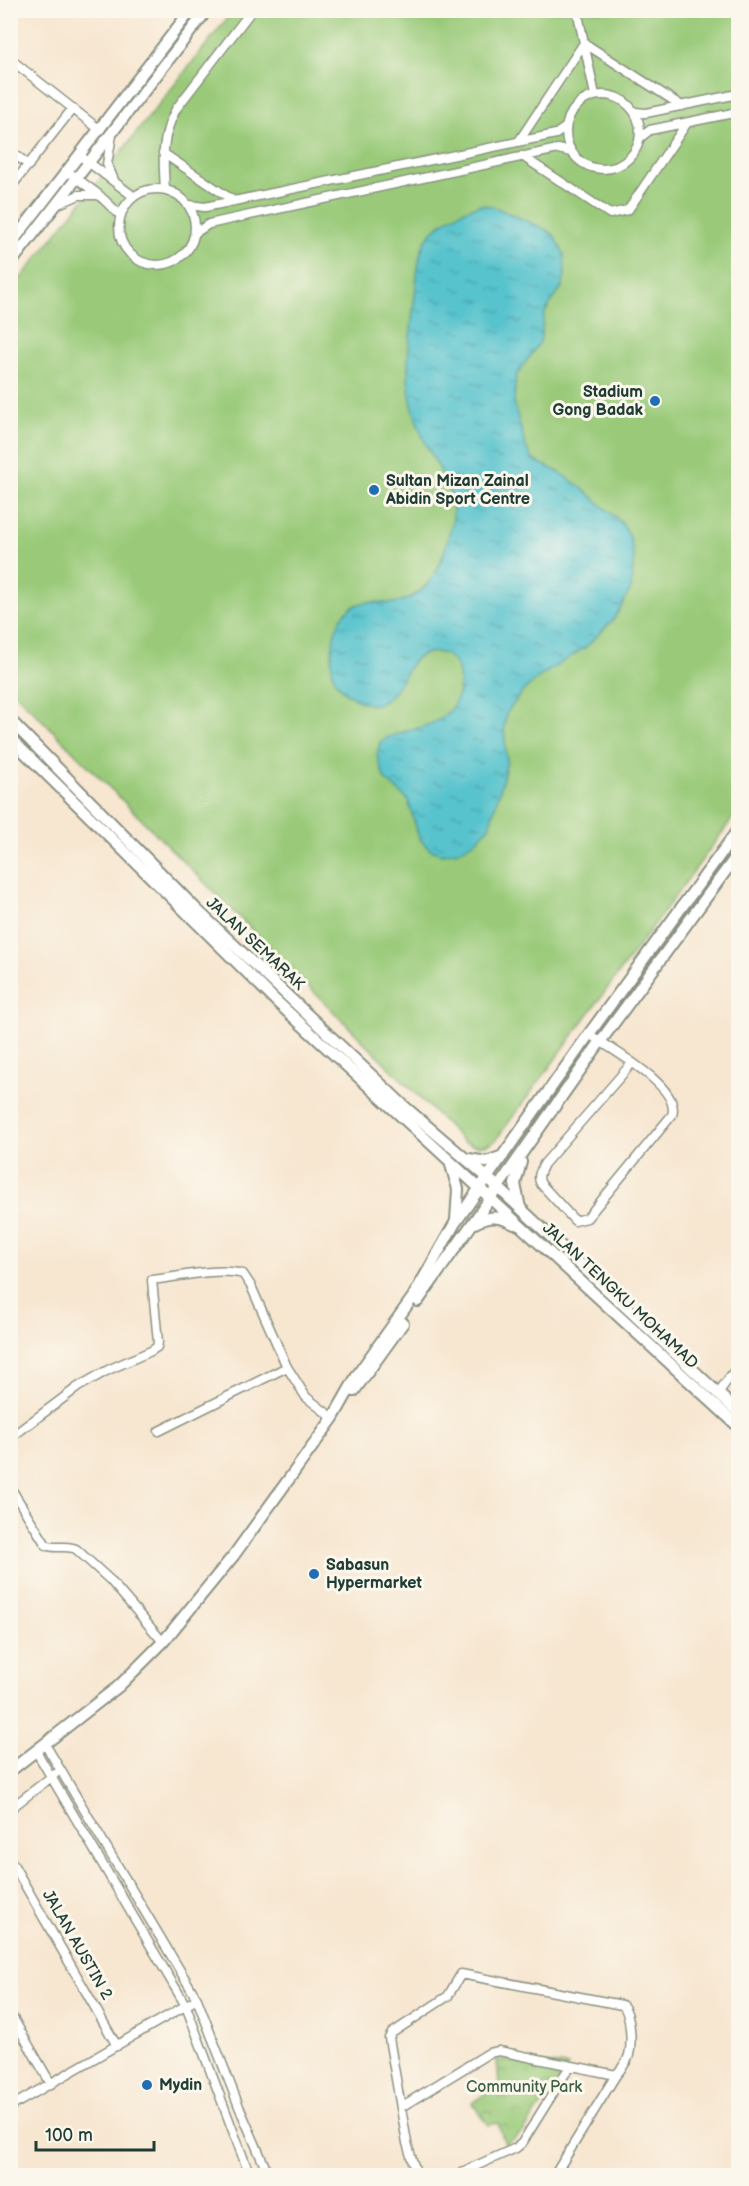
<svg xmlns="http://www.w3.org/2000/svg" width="749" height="2186" font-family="'Balsamiq Sans',sans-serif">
<defs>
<pattern id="park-crowns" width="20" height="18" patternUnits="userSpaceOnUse" patternTransform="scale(1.5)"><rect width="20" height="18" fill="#9aca79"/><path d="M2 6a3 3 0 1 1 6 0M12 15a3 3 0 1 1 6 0" fill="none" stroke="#7da564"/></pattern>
<pattern id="water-ripples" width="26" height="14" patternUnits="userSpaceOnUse" patternTransform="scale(1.5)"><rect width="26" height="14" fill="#56c3cd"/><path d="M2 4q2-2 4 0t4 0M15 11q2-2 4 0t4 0" fill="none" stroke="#47a0a7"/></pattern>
</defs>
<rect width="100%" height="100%" fill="#fbf7ec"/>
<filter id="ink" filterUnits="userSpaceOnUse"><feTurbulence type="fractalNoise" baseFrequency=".0167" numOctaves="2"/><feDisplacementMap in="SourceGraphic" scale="12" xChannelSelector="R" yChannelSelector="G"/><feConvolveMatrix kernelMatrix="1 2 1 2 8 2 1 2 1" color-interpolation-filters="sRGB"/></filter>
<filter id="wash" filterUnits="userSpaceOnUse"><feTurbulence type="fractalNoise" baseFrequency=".008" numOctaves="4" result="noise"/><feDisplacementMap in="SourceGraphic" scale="24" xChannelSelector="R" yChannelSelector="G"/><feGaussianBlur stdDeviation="1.35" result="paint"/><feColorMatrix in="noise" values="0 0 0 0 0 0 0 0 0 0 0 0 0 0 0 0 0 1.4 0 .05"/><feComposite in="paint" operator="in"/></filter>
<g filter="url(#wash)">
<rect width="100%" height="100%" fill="#f7e6d0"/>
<!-- park -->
<path fill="url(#park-crowns)" stroke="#5c8456" stroke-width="1.5" d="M497,2060L568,2066L523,2132L505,2144L498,2123L488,2125L472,2103L499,2084Z"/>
<!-- garden -->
<path fill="#9aca79" stroke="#5c8456" stroke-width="1.5" d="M233,11H738V811L495,1141C483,1147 477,1147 464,1142L11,689L10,292Z"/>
<!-- water -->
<path fill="url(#water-ripples)" stroke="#3a8080" stroke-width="1.5" d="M480,205L492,206L541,227L553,234L564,254L565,274L562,287L545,312L540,342L516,376L514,403L526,447L533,460L559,472L583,489L621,522L630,537L634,557L631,589L614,619L586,647L539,677L523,691L506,714L504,729L507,761L501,786L489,827L477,840L459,851L442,854L429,849L419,838L408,800L384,778L377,755L380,742C401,727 430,732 449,711C469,689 461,643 424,654C406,660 403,688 384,701C368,712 344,694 335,680C332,674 331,661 332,654C333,628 342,603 371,602C381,602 392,605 402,601C430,592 441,566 448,539C449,532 453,524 453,517C455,492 438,467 427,446C421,435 417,423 414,412C402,375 411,333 415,295C417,280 417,261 423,246C431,226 460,210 480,205Z"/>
</g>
<g filter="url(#ink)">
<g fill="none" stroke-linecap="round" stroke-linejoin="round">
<!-- minor casing -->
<g stroke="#8b9282" stroke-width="11">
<path id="minor" d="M577,10L595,95
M584,43L682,106
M10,59L100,130
M566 132a37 37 0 1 1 74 0a37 37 0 1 1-74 0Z
M635,112L646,113L738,94
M112,135L107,164L114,180
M640,138L650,130L738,112
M519,141L584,43
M10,151L29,165
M163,153L234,201
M79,155L133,196
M522,156L610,214L628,210L687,123
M67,171L99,195L120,215
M10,188L73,108
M119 227a38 38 0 1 1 76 0a38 38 0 1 1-76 0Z
M165,189C163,157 161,138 176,109L252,10
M56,205L79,195H98
M189,205L205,207L234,201L556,134L566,127
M195,233L209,224L236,218L558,149L571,152
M589,1034C609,1048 682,1087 672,1115L587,1218L575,1221L541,1184C537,1177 540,1172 544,1164L632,1063
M718,1393L738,1366
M159,1431L287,1367
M10,1438L78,1387L108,1370L151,1351L157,1347L158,1342L152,1280C181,1277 215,1267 243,1274L251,1286L287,1367L306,1397L333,1418
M10,1487L46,1545C56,1550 66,1544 76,1549L110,1580L163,1642
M45,1744L197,1999L240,2109L269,2176
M36,1751L186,2006L250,2176
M10,1809L55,1774
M10,1859L117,2046
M10,2013L51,2084
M10,2107L197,1999
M401,2107L489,2053L499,2051L616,2075
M417,2176L407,2143L389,2038L392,2033L448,1996L461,1974L622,2005C631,2012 632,2044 629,2055C627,2063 621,2069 616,2075L554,2176
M453,2176L516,2148L522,2143L570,2066"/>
</g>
<!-- major casing -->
<g stroke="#8b9282" stroke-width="14">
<path id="major" d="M10,245L191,10
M10,264L207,10
M10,720L197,910L405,1107L488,1178L738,1412
M10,738L276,1001L738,1426
M469,1159L486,1162L503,1156
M451,1165L458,1189L456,1220
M520,1208L515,1184L521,1162
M475,1223C489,1215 500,1216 514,1224
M418,1301L600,1042L738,854
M354,1391L403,1323
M10,1771L119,1686L163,1642L234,1555L333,1418L358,1374L413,1297L455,1223L589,1034L738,830"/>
</g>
<!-- minor -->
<use href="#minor" stroke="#fff" stroke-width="8"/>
<!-- major -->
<use href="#major" stroke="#fff" stroke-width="10"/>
</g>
</g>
<!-- markers -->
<g fill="#1f6fb2" stroke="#fbf7ec" stroke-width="2">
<circle cx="655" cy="401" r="6"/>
<circle cx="374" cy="490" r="6"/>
<circle cx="314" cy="1574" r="6"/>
<circle cx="147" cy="2085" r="6"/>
</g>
<g text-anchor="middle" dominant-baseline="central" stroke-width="6" stroke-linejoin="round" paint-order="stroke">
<!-- poi labels -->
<g font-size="16" font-weight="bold" fill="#1f3d34" stroke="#fbf7ec" text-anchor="start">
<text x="643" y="392" text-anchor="end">Stadium<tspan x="643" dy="18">Gong Badak</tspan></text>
<text x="386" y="481">Sultan Mizan Zainal<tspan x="386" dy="18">Abidin Sport Centre</tspan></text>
<text x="326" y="1565">Sabasun<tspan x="326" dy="18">Hypermarket</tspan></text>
<text x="159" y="2085">Mydin</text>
</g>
<!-- street labels -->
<g font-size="16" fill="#1f3d34" stroke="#fbf7ec">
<text transform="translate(255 944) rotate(43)">JALAN SEMARAK</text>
<text transform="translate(620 1296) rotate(43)">JALAN TENGKU MOHAMAD</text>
<text transform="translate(77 1945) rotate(60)">JALAN AUSTIN 2</text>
</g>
<!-- park labels -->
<g font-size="16" fill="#3e6045" stroke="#fbf7ec">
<text x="524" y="2087">Community Park</text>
</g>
</g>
<!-- margin -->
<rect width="749" height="2186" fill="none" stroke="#fbf7ec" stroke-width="36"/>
<!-- scale -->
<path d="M36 2141v9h118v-9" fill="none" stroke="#1f3d34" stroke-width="3"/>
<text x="45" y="2141" font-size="18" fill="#1f3d34" stroke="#fbf7ec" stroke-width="4.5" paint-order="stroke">100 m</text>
</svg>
